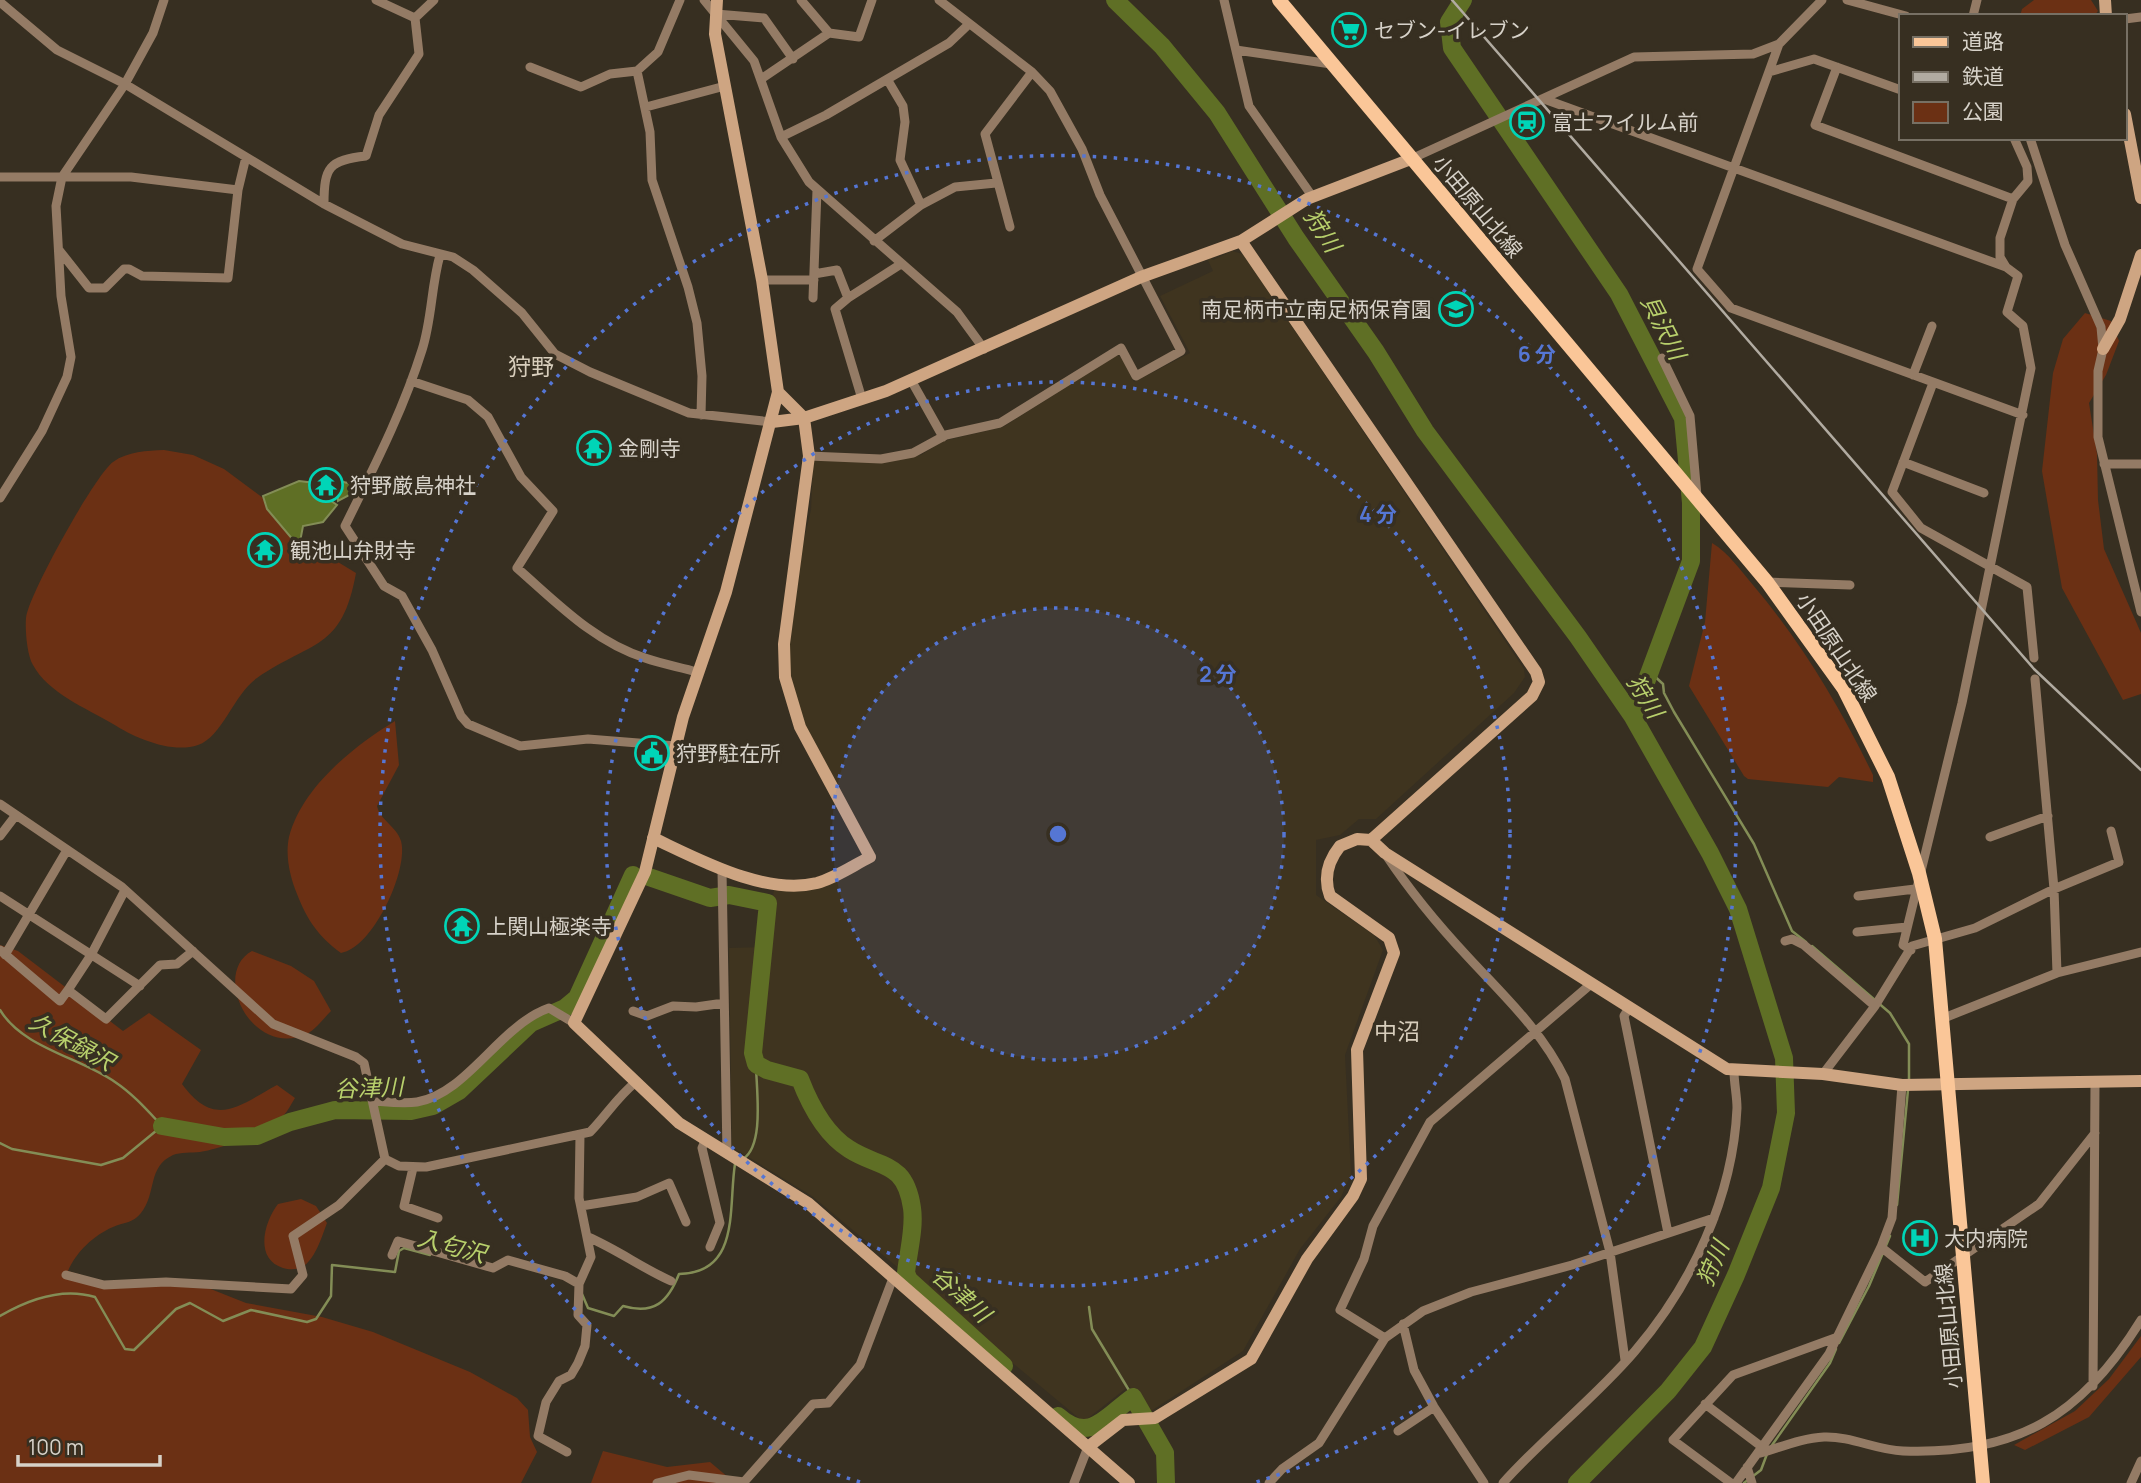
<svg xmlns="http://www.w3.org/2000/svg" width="2141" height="1483" font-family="Manrope,'Noto Sans JP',sans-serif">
<rect width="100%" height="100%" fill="#372f21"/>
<!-- built -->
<path fill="#3f341f" d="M1232,251L1243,254L1524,669L1525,677L1514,693L1376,819H1359L1340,835L1316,840V895L1374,935L1383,950L1345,1055L1351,1174L1341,1197L1300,1249L1243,1351L1151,1411L1143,1406L1129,1386L1087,1419L1081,1420L812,1196L732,1147L729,948L767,947L774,888L784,890L871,862L800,719L788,661L802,548L811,510L813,462L819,459L885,461L921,455L943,441L1003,427L1117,355L1122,358L1134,382L1190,353L1160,296L1213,271L1207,258L1210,256L1213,260Z"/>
<!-- green -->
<path fill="#6b3014" d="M2034,0H2091L2098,11L2094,16H2020L2022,9Z
M2085,313L2111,321L2119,341L2106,375L2089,403L2097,454L2098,500L2104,549L2141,633V694L2123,700L2062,588L2042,471L2053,373L2063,339Z
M164,450L193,455L224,469L274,506L300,539L356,573C342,651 312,640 257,678C234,694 222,737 198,745C172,754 135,738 113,724C86,708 48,693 33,665C27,655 25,630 26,618C28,596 95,475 113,462C128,451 147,451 164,450Z
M1712,543C1729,553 1740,570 1753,585C1802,643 1840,707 1873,775V782L1839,777L1828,787L1748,779L1744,776L1689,686L1705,622Z
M395,721L399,765L377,806C380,820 397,827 401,841C409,871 372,949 341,953C319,937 307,920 297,894C290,877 285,856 289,837C302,787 354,746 395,721Z
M0,945L18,951L123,1031L149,1013L201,1050L182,1084C215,1129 238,1106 277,1085L295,1098C291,1104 288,1111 283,1116C270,1132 220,1149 200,1152C191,1153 181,1152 173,1155C147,1167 157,1193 141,1213C133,1223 125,1222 113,1227C94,1235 76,1252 68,1271L101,1281L193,1282L246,1303L322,1317L373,1332L470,1372L517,1398L528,1410L530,1437L537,1452L521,1483H0Z
M252,951L291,966L314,981L331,1011C324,1018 316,1029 307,1034C251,1059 211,973 252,951Z
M301,1199L316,1206L327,1223C322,1236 316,1257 304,1266C299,1270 289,1270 283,1268C254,1259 264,1222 278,1204Z
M2141,1336V1357L2089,1417L2025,1450L2014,1445L2075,1411L2109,1379Z
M603,1451L667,1467L710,1462L735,1483H591Z"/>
<!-- water -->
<path fill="#5f6f25" stroke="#838d56" stroke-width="2" d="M336,480L355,485L359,490L338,501Z
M299,481L315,483L321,494L337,505L323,522L303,526L299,547L267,509L263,496Z"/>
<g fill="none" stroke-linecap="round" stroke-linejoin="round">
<!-- stream -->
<path stroke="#838d56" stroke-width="2.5" d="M1650,672L1663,684L1664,693L1674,712L1754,844L1792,931L1806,942
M1812,946L1890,1013L1909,1044V1080
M0,1010C23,1048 79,1057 115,1082C133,1094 147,1110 162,1126L123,1158L101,1165L12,1149L0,1143
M743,1159C765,1145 756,1088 756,1064
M1897,1205L1908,1090
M582,1294L588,1308L614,1316L623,1306C654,1315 668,1302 679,1274C741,1273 728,1207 735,1164
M1089,1307L1092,1329L1133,1397
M0,1316C29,1299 62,1287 95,1297L125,1349L134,1350L176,1309L190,1303L223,1321L251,1310L307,1322L316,1319L331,1296L332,1265L395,1272L399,1251L404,1248L430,1255
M1839,1343L1869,1286L1890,1236
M1770,1448L1830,1363L1836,1349
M1744,1483L1761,1470L1767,1454"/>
<!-- river -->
<path stroke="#5f6f25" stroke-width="18" d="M1115,0L1162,46L1217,113L1296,238L1376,352L1425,431L1578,637L1633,717L1710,853L1738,909L1784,1058L1786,1113L1771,1188L1736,1275L1703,1347L1668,1391L1577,1483
M1463,0L1449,22L1452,48L1619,294L1683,418L1691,503V561L1633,717
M649,877L710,898L729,895L768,903L753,1053L756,1064L767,1070L800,1079C810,1105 825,1134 849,1149C880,1169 905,1160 912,1208C915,1228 908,1253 906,1273L909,1280L1004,1366
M162,1126L224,1137L257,1136L290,1122L335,1110L411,1111L433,1106L459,1091L531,1023L565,1008L577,998L633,875
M1058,1416C1090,1444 1105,1417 1133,1397L1165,1453L1166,1483"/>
<!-- street -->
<path stroke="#947b65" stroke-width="9" d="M376,0L415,18
M704,0L754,61L781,137L809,182L957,312L984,349
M801,0L829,33L859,37L872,0
M1224,0L1249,106L1312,196
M1847,0L1906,16
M0,2L57,50L125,84L324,204L402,244L453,257L473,270L522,313L555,354L590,372L689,413L772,422
M716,14L764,18L793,59
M1973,16L1977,0
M2125,19L2141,17
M1779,44L1697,269L1731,308L2023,415
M1236,50L1331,64
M530,67L581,87L610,74L637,71L650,132L652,180L688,287L697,323L702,376L701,415
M1837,67L1815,125L2013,199
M637,71L658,52L680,0
M1769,72L1814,59L1901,90
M761,79L829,33
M887,79L903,106L905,122L900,160L921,205
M1544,99L2006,267
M646,107L725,86
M781,137L826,115L949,43L969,24
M2030,138L2065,245L2101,327L2103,349L2098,371V437L2141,612
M1411,159L1634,57L1753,54L1779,44L1822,0
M0,177H131L238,190
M324,204C324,167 329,160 366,156L379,115L419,54L415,18L434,0
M1010,227L985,134L1032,72
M874,241L921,205L955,187L996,183
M59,250L89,288H105L124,269H129L142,276L228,278L238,190L246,157
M440,255C431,287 432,319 422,350C403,411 373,469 345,526L384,586L402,596L432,650L461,716L468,724L520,746L588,739L676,746
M814,274L837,270L848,298L835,309L862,399
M762,280H814
M813,298L817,190
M848,298L901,264
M1662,358L1690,416L1697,496
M1913,375L1932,326
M911,380L943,437
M411,381L468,400L488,417L521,477L553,511L517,568C556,602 594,642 645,658C662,664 680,667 697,672
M1933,383L1892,492L1921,528L2027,587L2034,658
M809,456L881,459L913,453L946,435L1000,423L1121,348L1136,376L1181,351L1100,195L1082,149L1050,91L1032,72L939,0
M1903,462L1984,493
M2104,464H2141
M0,498L42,431L67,377L71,357L61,296L56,206L62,177L125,84L153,33L164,0
M1767,582L1850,585
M2035,679L2054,889L2057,973
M0,804L122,887L273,1024L356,1057L364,1063L385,1159L399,1166L426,1167L590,1132C606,1116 617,1097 636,1082
M0,836L16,815
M1990,837L2048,816
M1386,855C1410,891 1439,926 1468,957C1504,996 1542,1031 1565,1079L1610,1252L1625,1360
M722,871L727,1154
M125,890L91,955L68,990L106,1019L160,965L177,964L193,951
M0,896L140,986
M1858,896L1915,889
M1857,932L1907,927
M1785,941L1792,939L1804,945L1875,1006
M0,950L60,1001L68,990
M1911,950L1903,945L1962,703L2031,368L2023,326L2007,312L2018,276L2006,267L2000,257V238L2013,199L2028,181L2027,167L2014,138
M5,955L67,850
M1629,1008L1624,1016L1668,1233
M633,1011L647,1016L673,1006L696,1007L724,1003
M1944,1018L2057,973L2141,952
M1823,1074L1875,1006L1912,946L1975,928L2054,889L2119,862L2111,831
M373,1101C387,1102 404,1104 417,1102C467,1094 500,1025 549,1008L574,1023
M705,1141L702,1148L720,1223L710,1247
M413,1168L404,1206L438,1218
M581,1206L637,1197L669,1183L686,1222
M588,1237C618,1250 642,1268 671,1281
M1881,1247L1925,1282L2039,1204L2095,1133
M392,1255L398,1241L493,1268L508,1260L565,1276L579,1284
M66,1275L104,1285L166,1282L291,1289L303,1275L293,1236L339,1205L385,1159
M1403,1324L1414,1370L1434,1407L1484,1483
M1385,1338L1340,1310L1364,1259L1373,1226L1430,1122L1591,984
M2093,1386L2095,1084
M1705,1404L1762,1447
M1398,1431L1434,1407
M567,1452L538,1436L546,1402L559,1381L571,1375L578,1363L585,1346L587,1325L578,1315L579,1284L591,1257L579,1198L580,1135
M1757,1454C1779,1448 1801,1438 1824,1437C1851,1436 1876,1450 1903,1451C2017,1455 2082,1416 2141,1320
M1747,1467L1752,1483
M657,1483L689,1475L744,1482L813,1404L828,1403L860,1365L893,1278
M1074,1483L1088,1447
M1269,1483L1282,1469L1319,1443L1385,1338L1423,1311L1471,1292L1572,1265L1714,1218
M1503,1483C1544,1437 1595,1398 1635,1351C1692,1284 1733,1197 1737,1108C1737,1096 1734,1083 1734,1071
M1731,1483L1673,1440L1733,1375L1835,1338
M1736,1483L1829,1354L1881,1247L1892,1218L1902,1085
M2131,1483L2141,1461"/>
<!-- secondary -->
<path stroke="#cea582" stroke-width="12" d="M717,0L715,34L762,280L778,392L726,592L683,717L645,872L574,1023L679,1123L808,1203L1129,1483
M2105,0L2106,16
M2125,114L2141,198
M2103,349L2120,319L2141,255
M772,422L804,418L886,391L1141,277L1241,241L1307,199L1411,159
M653,838C698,859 765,896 817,883C835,878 854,865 870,857L800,727L785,677L784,644L809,456L804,418L778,392
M1371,840L1385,853L1727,1069L1823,1074L1902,1085L2141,1081
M1088,1447L1123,1420L1155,1418L1251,1359L1307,1259L1353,1196L1361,1179L1357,1050L1394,953L1389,938L1330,896C1323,877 1328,861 1340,846L1357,839L1371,840L1532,696L1539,682L1536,672L1241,241"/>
<!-- primary -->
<path stroke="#fac698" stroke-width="14" d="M1279,0L1767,582L1844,689L1888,777L1919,873L1935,939L1983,1483"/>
<!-- rail -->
<path stroke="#b1aba1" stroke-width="2.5" d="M1452,0L2034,669L2141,770"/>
</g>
<!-- distance rings -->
<circle cx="1058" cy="834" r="226" fill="#5576d4" fill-opacity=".12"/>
<g fill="none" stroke="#5576d4" stroke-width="3.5" stroke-dasharray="3.5 7">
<circle cx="1058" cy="834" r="226"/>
<circle cx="1058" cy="834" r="452"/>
<path d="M860 1482A678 678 0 1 1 1256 1482"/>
</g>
<!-- icons -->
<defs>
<g id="supermarket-ring" transform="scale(1.75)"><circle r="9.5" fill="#372f21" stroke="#00d5b7" stroke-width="1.5"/><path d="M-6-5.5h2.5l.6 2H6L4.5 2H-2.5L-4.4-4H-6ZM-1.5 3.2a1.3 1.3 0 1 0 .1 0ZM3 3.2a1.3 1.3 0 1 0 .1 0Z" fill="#00d5b7"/></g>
<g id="station-ring" transform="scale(1.75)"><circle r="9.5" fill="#372f21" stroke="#00d5b7" stroke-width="1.5"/><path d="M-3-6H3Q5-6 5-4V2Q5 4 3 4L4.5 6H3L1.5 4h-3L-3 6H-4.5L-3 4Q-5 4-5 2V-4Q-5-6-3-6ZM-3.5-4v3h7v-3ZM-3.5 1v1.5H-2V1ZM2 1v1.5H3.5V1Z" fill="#00d5b7"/></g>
<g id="school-ring" transform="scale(1.75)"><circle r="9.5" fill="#372f21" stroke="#00d5b7" stroke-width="1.5"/><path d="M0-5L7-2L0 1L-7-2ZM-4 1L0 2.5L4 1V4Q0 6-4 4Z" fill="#00d5b7"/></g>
<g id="temple-ring" transform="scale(1.75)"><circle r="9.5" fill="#372f21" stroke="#00d5b7" stroke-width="1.5"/><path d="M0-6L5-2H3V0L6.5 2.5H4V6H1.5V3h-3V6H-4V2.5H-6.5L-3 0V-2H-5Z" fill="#00d5b7"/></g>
<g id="civic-ring" transform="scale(1.75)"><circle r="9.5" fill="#372f21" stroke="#00d5b7" stroke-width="1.5"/><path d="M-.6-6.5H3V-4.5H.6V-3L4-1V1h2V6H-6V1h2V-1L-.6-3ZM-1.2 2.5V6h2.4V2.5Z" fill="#00d5b7"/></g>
<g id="hospital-ring" transform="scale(1.75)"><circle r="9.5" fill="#372f21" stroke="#00d5b7" stroke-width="1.5"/><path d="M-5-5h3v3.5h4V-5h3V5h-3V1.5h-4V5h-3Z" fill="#00d5b7"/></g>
</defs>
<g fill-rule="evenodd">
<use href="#supermarket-ring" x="1349" y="30"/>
<use href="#station-ring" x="1527" y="122"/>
<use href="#school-ring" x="1456" y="309"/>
<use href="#temple-ring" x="594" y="448"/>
<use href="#temple-ring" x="326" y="485"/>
<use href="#temple-ring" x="265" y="550"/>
<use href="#civic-ring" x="652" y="753"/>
<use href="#temple-ring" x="462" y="926"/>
<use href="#hospital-ring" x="1920" y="1238"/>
</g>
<g text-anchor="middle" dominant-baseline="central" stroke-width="7" stroke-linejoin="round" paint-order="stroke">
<!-- poi labels -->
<g font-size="21" fill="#d7d2c9" stroke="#372f21" text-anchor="start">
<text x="1374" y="30">セブン-イレブン</text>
<text x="1552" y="122">富士フイルム前</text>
<text x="1432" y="309" text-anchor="end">南足柄市立南足柄保育園</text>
<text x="618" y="448">金剛寺</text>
<text x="350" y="485">狩野厳島神社</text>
<text x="290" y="550">観池山弁財寺</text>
<text x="676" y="753">狩野駐在所</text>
<text x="486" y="926">上関山極楽寺</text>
<text x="1944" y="1238">大内病院</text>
</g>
<!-- street labels -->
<g font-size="21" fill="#d7d2c9" stroke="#372f21">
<text transform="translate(1478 206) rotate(50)">小田原山北線</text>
<text transform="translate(1837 647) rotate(56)">小田原山北線</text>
<text transform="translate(1948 1326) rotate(-95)">小田原山北線</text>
</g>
<!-- water labels -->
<g font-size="23" font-style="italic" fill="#b8d06c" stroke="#372f21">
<text transform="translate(1323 230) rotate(57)">狩川</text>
<text transform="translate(1664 327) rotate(63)">貝沢川</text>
<text transform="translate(1646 696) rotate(58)">狩川</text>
<text transform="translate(72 1041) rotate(29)">久保録沢</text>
<text transform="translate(369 1087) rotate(-2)">谷津川</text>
<text transform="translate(452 1245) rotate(15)">入匂沢</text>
<text transform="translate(1712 1263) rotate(-67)">狩川</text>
<text transform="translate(962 1294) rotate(42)">谷津川</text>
</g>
<!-- neighbourhood labels -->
<g font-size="23" fill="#d8cebc" stroke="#372f21">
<text x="531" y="366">狩野</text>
<text x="1397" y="1031">中沼</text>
</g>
</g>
<circle cx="1058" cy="834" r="10" fill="#5576d4" stroke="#372f21" stroke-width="3.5"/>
<g font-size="21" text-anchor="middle" font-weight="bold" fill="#5576d4" stroke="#372f21" stroke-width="7" stroke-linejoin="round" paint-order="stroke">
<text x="1537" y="362">6 分</text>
<text x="1378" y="522">4 分</text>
<text x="1218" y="682">2 分</text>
</g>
<!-- legend -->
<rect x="1899" y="14" width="228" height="126" fill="#372f21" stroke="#777064" stroke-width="2"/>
<rect x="1913" y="37" width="35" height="10" fill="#fac698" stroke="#777064" stroke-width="2"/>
<text x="1962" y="49" font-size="21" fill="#d7d2c9">道路</text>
<rect x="1913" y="72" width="35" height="10" fill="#b1aba1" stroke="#777064" stroke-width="2"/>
<text x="1962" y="84" font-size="21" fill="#d7d2c9">鉄道</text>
<rect x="1913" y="102" width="35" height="21" fill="#6b3014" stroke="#777064" stroke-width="2"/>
<text x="1962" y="119" font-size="21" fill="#d7d2c9">公園</text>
<!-- scale -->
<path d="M18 1455v10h142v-10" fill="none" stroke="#d7d2c9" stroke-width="3.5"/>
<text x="28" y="1455" font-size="21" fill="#d7d2c9" stroke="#372f21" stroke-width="5" paint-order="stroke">100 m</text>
</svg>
